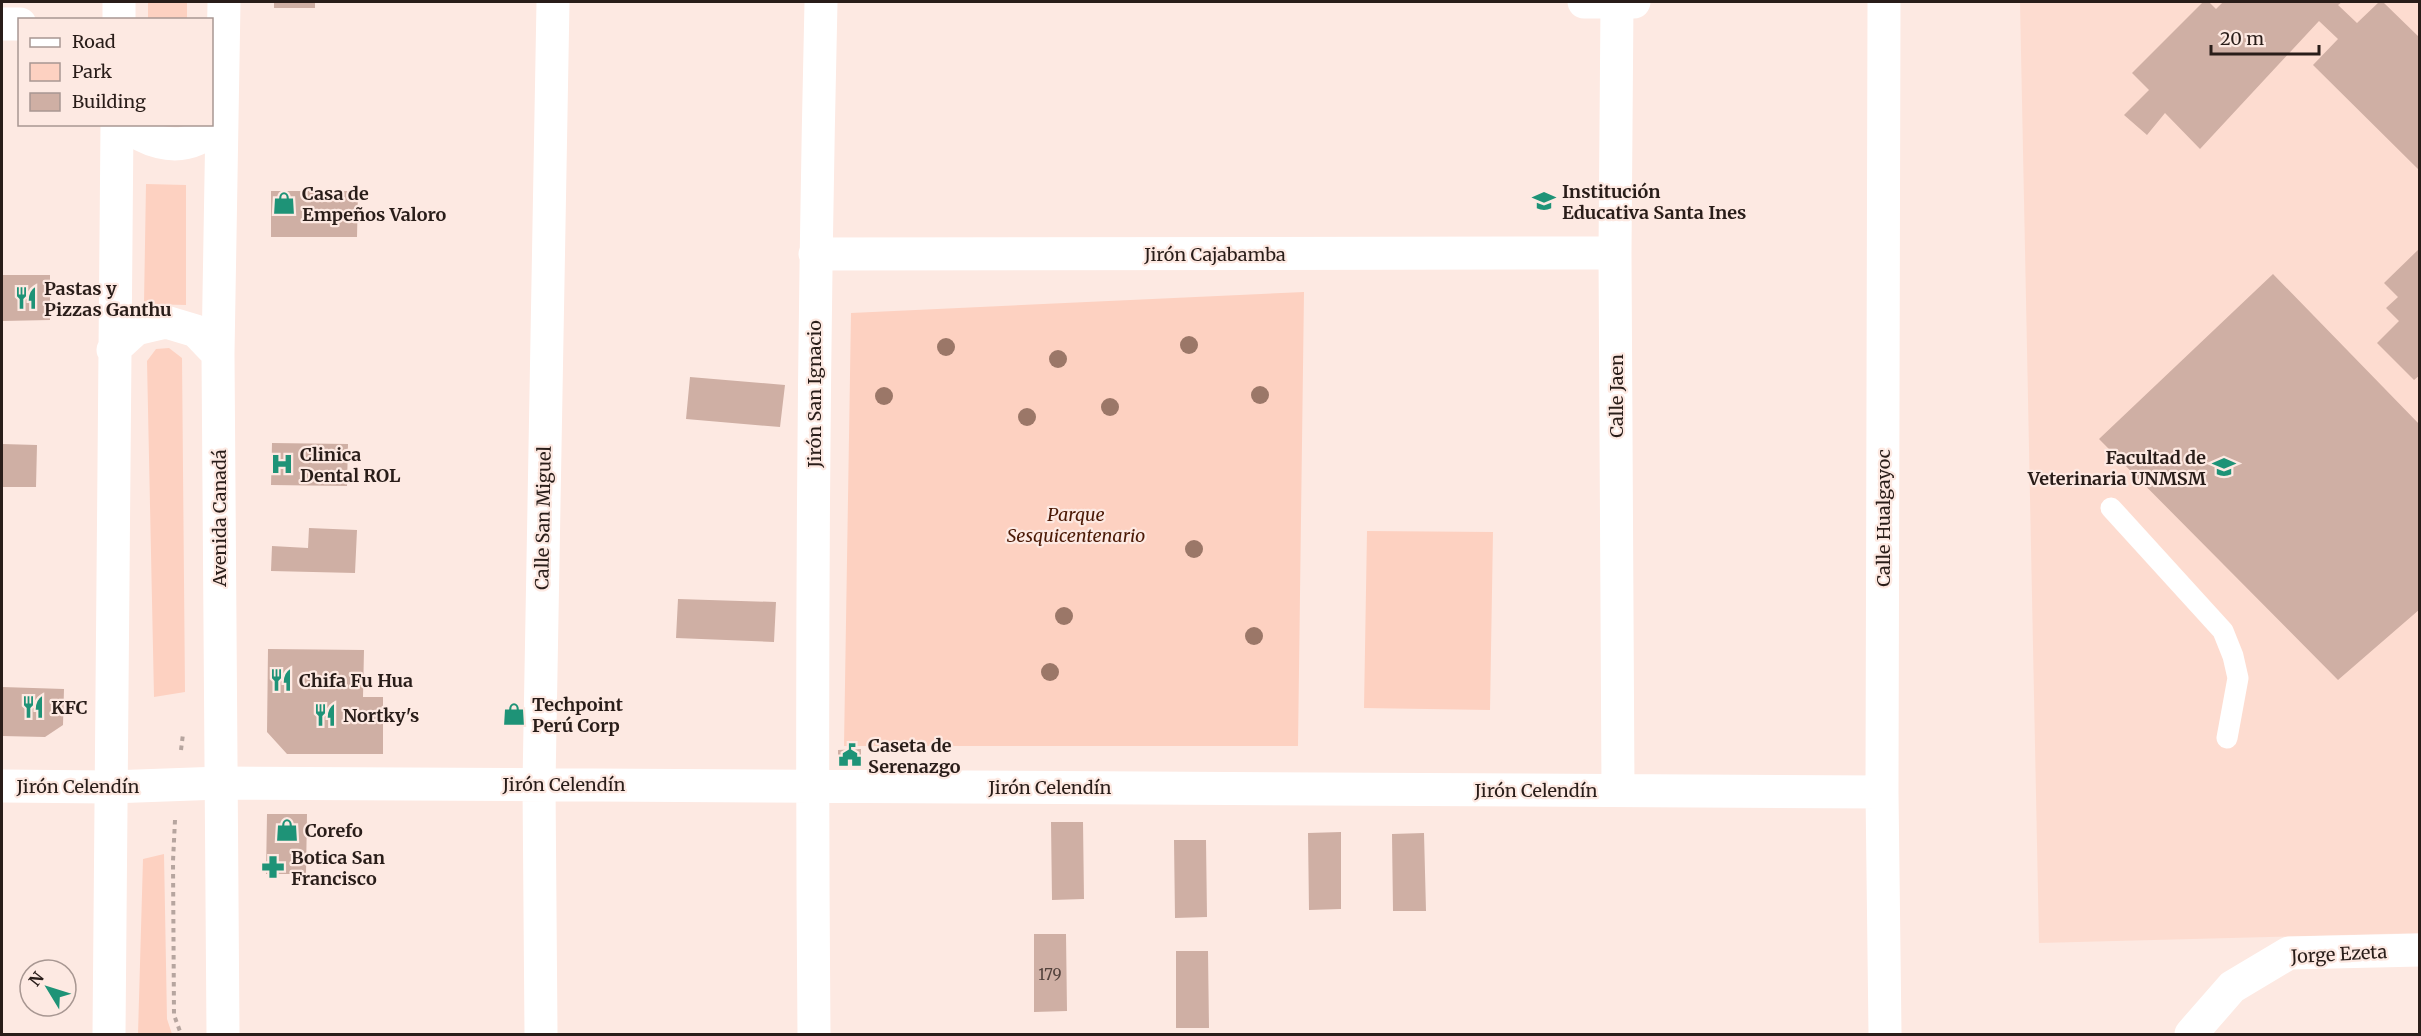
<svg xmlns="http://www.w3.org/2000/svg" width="2421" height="1036" font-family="Merriweather,serif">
<rect width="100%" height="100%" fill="#fde9e2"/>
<!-- built -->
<path fill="#fddcd0" d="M2020,2H2419V933L2039,943Z"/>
<!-- green -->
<path fill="#fdd1c1" d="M148,2H187V19H148Z
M146,184L186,185V305L144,304Z
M1304,292L1298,746H844L851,313Z
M169,348L182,358L185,692L154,697L147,361L156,349Z
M1367,531L1493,532L1490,710L1364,708Z
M164,854L167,1019L172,1034H138L143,859Z"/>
<!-- building -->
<path fill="#cfafa4" d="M274,2H315V8H274Z
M2203,2H2209L2216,9L2223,2H2342L2338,5L2357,23L2379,2H2383L2420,38V171L2313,65L2338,39L2319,21L2200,149L2165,113L2147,135L2124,115L2149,90L2132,73Z
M271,191H358L357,237H271Z
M2420,248V375L2414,380L2377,343L2399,321L2386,308L2398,297L2384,283Z
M2273,274L2420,425V609L2338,680L2099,439Z
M2,275H50V320L2,321Z
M690,377L785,385L780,427L686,419Z
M272,443L348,444L347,486L271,485Z
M2,444L37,445L36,487H2Z
M309,528L357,530L355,573L271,571L272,546L308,548Z
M678,599L776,602L774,642L676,638Z
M268,649L364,650L363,697H383V754H287L267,732Z
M2,687L64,689L63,725L45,737L2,736Z
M861,749V761L838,762V750Z
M267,814H307L306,874H266Z
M1051,822H1083L1084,899L1052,900Z
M1341,832V909L1309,910L1308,833Z
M1424,833L1426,911H1393L1392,834Z
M1174,840H1206L1207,917L1175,918Z
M1034,934H1066L1067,1011L1034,1012Z
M1176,951H1208L1209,1028H1176Z"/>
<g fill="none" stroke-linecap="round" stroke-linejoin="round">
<!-- path -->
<path stroke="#b6a59f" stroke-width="4" stroke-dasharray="4.5 4.5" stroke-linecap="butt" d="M181,750L183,734
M175,820L173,861L174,1015L181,1034"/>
<!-- lane -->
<path stroke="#fff" stroke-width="21" d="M2111,508L2223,631L2233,656L2238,678L2227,738"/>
<!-- street -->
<path stroke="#fff" stroke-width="33" d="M1584,2H1634
M1617,2L1615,253L1618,790
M1884,2L1882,792L1885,1034
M2,24H20
M815,254L1615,253
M2,786L110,787L221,783L1882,792
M541,1034L539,784L553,2
M814,1034C811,690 813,346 821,2
M2191,1034L2232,987L2289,953L2420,950"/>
<!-- secondary -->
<path stroke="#fff" stroke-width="33" d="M119,20V2
M126,124C145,141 173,150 197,139C205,135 213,128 221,122
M113,350L136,329L166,322L196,331L218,354
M109,1034L117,124
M223,1034L218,354L224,2"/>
</g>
<!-- trees -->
<g fill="#9b7768">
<circle cx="1189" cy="345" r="9"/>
<circle cx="946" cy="347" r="9"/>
<circle cx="1058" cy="359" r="9"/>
<circle cx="1260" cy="395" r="9"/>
<circle cx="884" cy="396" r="9"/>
<circle cx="1110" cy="407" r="9"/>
<circle cx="1027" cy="417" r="9"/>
<circle cx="1194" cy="549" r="9"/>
<circle cx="1064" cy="616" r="9"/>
<circle cx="1254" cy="636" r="9"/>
<circle cx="1050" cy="672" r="9"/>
</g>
<!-- icons -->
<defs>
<g id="school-bare" transform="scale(1.8)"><path d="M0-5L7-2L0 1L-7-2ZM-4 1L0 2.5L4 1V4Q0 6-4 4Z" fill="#1e9377" stroke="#fde9e2" stroke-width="2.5" paint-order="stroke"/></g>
<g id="shop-bare" transform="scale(1.8)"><path d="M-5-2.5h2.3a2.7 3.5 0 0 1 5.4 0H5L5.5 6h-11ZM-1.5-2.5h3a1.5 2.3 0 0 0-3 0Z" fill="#1e9377" stroke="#fde9e2" stroke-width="2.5" paint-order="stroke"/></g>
<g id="restaurant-bare" transform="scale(1.8)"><path d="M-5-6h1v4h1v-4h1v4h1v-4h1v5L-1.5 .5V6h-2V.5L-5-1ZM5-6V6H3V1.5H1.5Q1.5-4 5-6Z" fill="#1e9377" stroke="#fde9e2" stroke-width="2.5" paint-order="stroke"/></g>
<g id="hospital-bare" transform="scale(1.8)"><path d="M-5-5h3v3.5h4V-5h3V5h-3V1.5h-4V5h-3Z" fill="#1e9377" stroke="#fde9e2" stroke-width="2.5" paint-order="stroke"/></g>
<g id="university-bare" transform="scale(1.8)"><path d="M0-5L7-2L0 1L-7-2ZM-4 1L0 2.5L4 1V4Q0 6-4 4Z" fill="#1e9377" stroke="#fde9e2" stroke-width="2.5" paint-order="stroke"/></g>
<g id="civic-bare" transform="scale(1.8)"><path d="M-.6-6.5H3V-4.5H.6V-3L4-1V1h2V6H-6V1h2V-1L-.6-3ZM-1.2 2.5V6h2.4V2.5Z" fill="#1e9377" stroke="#fde9e2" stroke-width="2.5" paint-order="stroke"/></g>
<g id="pharmacy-bare" transform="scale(1.8)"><path d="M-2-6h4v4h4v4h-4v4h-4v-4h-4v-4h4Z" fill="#1e9377" stroke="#fde9e2" stroke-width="2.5" paint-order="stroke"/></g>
</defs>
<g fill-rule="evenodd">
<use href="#school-bare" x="1544" y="201"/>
<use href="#shop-bare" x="284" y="203"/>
<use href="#restaurant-bare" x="26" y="298"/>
<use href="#hospital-bare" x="282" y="464"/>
<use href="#university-bare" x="2224" y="467"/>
<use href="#restaurant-bare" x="281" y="680"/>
<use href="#restaurant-bare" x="33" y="707"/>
<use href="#shop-bare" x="514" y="714"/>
<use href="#restaurant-bare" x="325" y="715"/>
<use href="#civic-bare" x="850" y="755"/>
<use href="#shop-bare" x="287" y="830"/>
<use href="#pharmacy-bare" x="273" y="867"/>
</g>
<g text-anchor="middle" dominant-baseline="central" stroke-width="4.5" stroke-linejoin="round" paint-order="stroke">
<!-- number labels -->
<g font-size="15" fill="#52423c">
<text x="1050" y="974">179</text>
</g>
<!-- poi labels -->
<g font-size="18" font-weight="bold" fill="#291d19" stroke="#fde9e2" text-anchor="start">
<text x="1562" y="191">Institución<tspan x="1562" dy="21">Educativa Santa Ines</tspan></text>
<text x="302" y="193">Casa de<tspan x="302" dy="21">Empeños Valoro</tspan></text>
<text x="44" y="288">Pastas y<tspan x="44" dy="21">Pizzas Ganthu</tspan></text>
<text x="300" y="454">Clinica<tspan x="300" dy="21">Dental ROL</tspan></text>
<text x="2206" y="457" text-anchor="end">Facultad de<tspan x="2206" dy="21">Veterinaria UNMSM</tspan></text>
<text x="299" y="680">Chifa Fu Hua</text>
<text x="532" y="704">Techpoint<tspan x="532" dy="21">Perú Corp</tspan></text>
<text x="51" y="707">KFC</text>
<text x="343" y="715">Nortky's</text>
<text x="868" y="745">Caseta de<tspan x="868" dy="21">Serenazgo</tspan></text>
<text x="305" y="830">Corefo</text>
<text x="291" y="857">Botica San<tspan x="291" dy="21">Francisco</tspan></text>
</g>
<!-- street labels -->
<g font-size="18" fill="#291d19" stroke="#fde9e2">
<text x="1215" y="254">Jirón Cajabamba</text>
<text transform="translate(814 394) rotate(-90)">Jirón San Ignacio</text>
<text transform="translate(1616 396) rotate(-90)">Calle Jaen</text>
<text transform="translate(219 518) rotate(-90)">Avenida Canadá</text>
<text transform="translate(543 518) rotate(-89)">Calle San Miguel</text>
<text transform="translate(1883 518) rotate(-90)">Calle Hualgayoc</text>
<text x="564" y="784">Jirón Celendín</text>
<text x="78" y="786">Jirón Celendín</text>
<text x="1050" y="787">Jirón Celendín</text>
<text x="1536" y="790">Jirón Celendín</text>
<text transform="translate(2339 954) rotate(-3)">Jorge Ezeta</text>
</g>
<!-- park labels -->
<g font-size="18" font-style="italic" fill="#4b1905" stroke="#fde9e2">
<text x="1076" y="514">Parque<tspan x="1076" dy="21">Sesquicentenario</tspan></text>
</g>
</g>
<!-- border -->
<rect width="2421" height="1036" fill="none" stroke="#291d19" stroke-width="6"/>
<!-- legend -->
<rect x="18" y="18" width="195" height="108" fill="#fde9e2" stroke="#a89792" stroke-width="1.5"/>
<rect x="30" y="38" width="30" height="9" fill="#ffffff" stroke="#a89792" stroke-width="1.5"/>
<text x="72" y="48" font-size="18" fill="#291d19">Road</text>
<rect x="30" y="63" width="30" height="18" fill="#fdd1c1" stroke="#a89792" stroke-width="1.5"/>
<text x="72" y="78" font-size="18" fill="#291d19">Park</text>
<rect x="30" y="93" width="30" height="18" fill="#cfafa4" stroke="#a89792" stroke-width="1.5"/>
<text x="72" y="108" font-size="18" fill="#291d19">Building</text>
<!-- north arrow -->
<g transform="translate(48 988) rotate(308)"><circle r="28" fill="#fde9e2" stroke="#a89792" stroke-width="1.5"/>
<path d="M0-4.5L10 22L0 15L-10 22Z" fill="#1e9377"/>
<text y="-9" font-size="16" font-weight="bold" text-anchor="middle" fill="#291d19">N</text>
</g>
<!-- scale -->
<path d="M2211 45v9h108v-9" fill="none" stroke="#291d19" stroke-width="3"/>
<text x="2220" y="45" font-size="18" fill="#291d19" stroke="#fde9e2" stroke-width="4.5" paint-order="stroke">20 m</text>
</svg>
